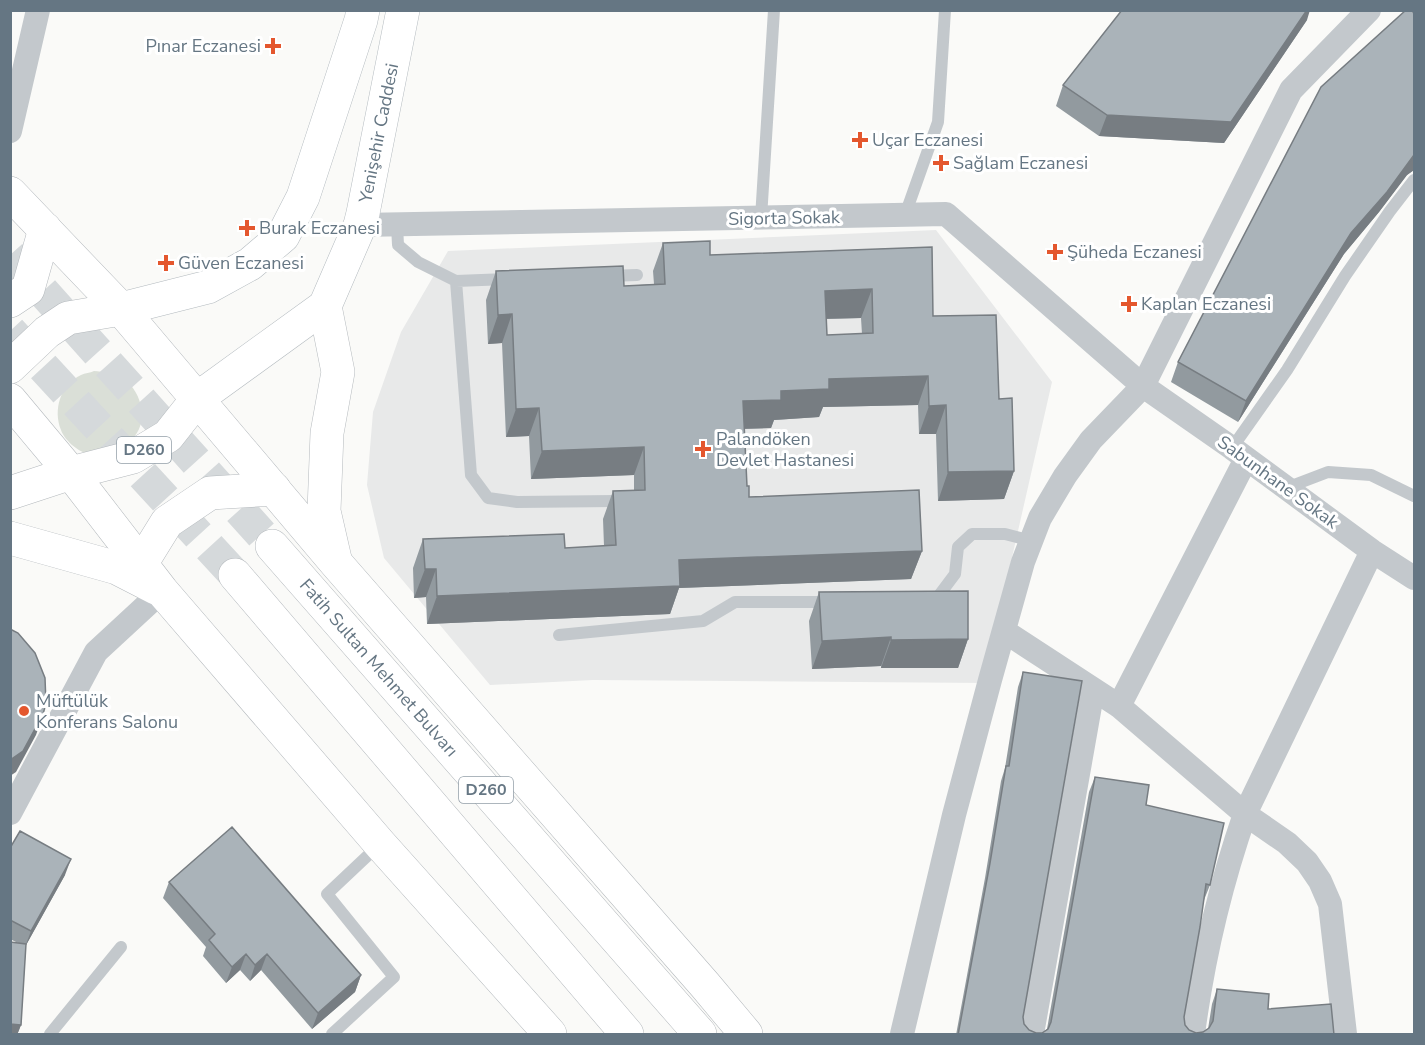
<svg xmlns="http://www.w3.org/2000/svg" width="1425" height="1045" font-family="'Nunito Sans',sans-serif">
<rect width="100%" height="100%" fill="#fafaf8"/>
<!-- built -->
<path fill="#e8e9e9" d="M936,230L1052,382L1002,601L985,683L593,680L490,685L384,558L367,485L373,412L401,332L448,251Z"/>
<!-- green -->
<path fill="#dadfd7" d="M94,371C103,372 113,372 121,377C140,388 150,419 134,437C131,441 123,443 118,446C112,448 104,455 97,455C84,457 65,442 61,430C53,410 60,385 81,375C85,373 90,373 94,371Z"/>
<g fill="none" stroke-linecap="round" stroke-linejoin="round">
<!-- highway-tunnel -->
<path stroke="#d5d9db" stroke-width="33" stroke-dasharray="33 16" stroke-linecap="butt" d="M10,255L272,546
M10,331L235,575"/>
<!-- secondary casing -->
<g stroke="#b3babf" stroke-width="34">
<g id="secondary">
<path d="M121,309L208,287L250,264L283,236L303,197L361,20L363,10"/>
<path id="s1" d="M198,398L325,306L360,225L363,213L403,10"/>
</g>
</g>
<!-- highway casing -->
<g stroke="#b4b9bd" stroke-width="34">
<g id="highway">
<path d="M10,193L121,309L336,563L705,985L746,1034"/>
<path d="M10,301L28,289L45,229"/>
<path d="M325,306L338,372L327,433L324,511L335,559"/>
<path d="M10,367L47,332L68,318L121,309"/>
<path d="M10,400L71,473L162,591L380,844L550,1034"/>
<path d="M10,493L71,473L133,457L168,436L198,398"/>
<path d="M10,538L117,568L156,588"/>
<path id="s2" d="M272,546L700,1034"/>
<path d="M141,564L167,522L210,493L274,489"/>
<path d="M235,575L627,1034"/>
</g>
</g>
<!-- lane -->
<path stroke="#c3c8cc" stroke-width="12" d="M1414,10V11
M905,215L938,122L945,10
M761,218L774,10
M397,225L398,245L418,262L456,281
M608,276L637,275
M507,279L456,281L471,475L488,498L517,502L615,501
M1232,448L1287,370L1345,276L1390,211L1414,180
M1286,488L1328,472L1371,475L1414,496
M932,602H934L955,574L958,547L972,534H1005L1032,541
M559,635L703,621L735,602H831
M50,1034L121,947
M332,1034L394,977L327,894L379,845"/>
<!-- street -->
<path stroke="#c3c8cc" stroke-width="24" d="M10,131L38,10
M360,225L946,214L1143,386L1232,448L1372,551L1414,578
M1004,631L1119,706L1245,814L1287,843L1307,862L1320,881L1330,904L1345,1034
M1119,706L1246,459
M10,813L96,652L162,591
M902,1034L954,815L990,680L1023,562L1040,518L1065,476L1091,440L1143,386L1291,90L1369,10
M1032,1034L1093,689
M1193,1034C1203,958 1220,886 1245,814L1372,551"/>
<!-- secondary -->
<use href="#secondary" stroke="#fff" stroke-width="33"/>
<!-- highway -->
<use href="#highway" stroke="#fff" stroke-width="33"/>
</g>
<!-- wall -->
<path fill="#929a9f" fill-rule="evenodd" d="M1414,14V170L1407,175L1379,212L1344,254L1238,422L1171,382L1178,362Z
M1307,20L1224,143L1099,136L1056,106L1063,85Z
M663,243L710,255L932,247L933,316L999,399L1014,471L1004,499L938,501L936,434H919L918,405L823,407L819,417L774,420L771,428L744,429L747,486L749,497L922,551L911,579L679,588L670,614L427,624L426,597L414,598L413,568L423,539L565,548L604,546L603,519L613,491L634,490V475L531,479L529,436L506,437L502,343L488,344L486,300L496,271L624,286L654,284L653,271ZM861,318L862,334L827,335L826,319Z
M819,592L968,639L958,668H881V666L812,669L809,621Z
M1023,672V1017L1024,1024L1029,1030L1036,1033H1042L1047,1029L1089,792L1095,777L1146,805L1210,885L1204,900H1203L1184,1017L1185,1025L1189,1030L1196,1033L1203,1032L1208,1029L1212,1004L1217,989L1334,1035H956L985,878L1001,781L1005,768L1018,687Z
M10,848L65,875L26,945L21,1025L17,1035H10L18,943L10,939Z
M169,882L361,975L355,992L312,1029L261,970L250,981L240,970L226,983L203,956L206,947L163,898Z"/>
<!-- shaded-wall -->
<path fill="#777d82" d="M1307,10H1310L1307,20L1224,143L1099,136L1107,115Z
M1414,155V170L1407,175L1379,212L1344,254L1238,422L1246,401L1351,233Z
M872,289L861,318L815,319L825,291Z
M512,314L502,343L488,344L498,315Z
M928,376L918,405L823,407L819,417L774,420L771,428L733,429L743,401L829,379Z
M946,405L936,434H919L929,406Z
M539,408L529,436L506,437L516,409Z
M644,447L634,475L531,479L542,451Z
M1014,471L1004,499L938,501L948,472Z
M922,551L911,579L679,588L670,614L427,624L437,596L679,560Z
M425,569H436L426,597L414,598Z
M891,637L881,666L812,669L822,641Z
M968,639L958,668H881L891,640Z
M43,714L36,735L16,772L10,776V760Z
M71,859L65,875L25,947L31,931Z
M246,954L240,970L226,983L232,967Z
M267,954L261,970L250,981L255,965Z
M361,975L355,992L312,1029L318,1013Z
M10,1024L21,1025L17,1035H10Z"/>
<!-- building -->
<path fill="#aab3b9" stroke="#777d82" stroke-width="1.5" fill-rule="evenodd" d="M1122,10H1307L1231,122L1107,115L1063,85Z
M1406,10H1412L1414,14V155L1387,192L1351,233L1246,401L1178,362L1321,87Z
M710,241V255L932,247L933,316L996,315L999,399L1012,398L1014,471L948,472L946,405L929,406L928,376L829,379V389L781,391V400L743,401L747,486H749V497L919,490L922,551L679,560L680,586L437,596L436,569H425L423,539L564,534L565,548L616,545L613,491L645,490L644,447L542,451L539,408L516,409L512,314L498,315L496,271L623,266L624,286L665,284L663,243ZM872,289L873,333L827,335L825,291Z
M968,591V639L891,640V637L822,641L819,592Z
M10,629L18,633L35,653L45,678L46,704L43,714L23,751L10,760Z
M1023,672L1082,681L1023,1017L1024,1024L1029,1030L1036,1033H1042L1048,1029L1051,1022L1095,777L1149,785L1146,805L1224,823L1210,885L1206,884L1200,927L1184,1017L1185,1025L1189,1030L1196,1033L1203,1032L1209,1028L1213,1021L1217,989L1269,994L1268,1009L1331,1004L1334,1035H958L990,863L1006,766H1009Z
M232,827L361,975L318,1013L267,954L255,965L246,954L232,967L209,940L215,934L169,882Z
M20,831L71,859L31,931L10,920V848Z
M10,942L26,944L21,1025L10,1024Z"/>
<!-- markers -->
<g fill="#e4572e" stroke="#fff" stroke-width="2">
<path d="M270 37h6v6h6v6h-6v6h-6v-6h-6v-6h6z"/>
<path d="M857 131h6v6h6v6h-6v6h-6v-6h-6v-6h6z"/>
<path d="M938 154h6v6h6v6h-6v6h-6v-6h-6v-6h6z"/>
<path d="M244 219h6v6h6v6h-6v6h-6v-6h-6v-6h6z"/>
<path d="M1052 243h6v6h6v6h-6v6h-6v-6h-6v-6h6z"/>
<path d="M163 254h6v6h6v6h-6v6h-6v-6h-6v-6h6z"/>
<path d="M1126 295h6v6h6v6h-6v6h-6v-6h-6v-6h6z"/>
<path d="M700 440h6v6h6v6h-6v6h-6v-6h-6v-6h6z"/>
<circle cx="24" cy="711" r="6"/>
</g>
<g text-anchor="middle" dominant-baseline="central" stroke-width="6" stroke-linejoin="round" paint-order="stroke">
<!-- shield labels -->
<g fill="#fff" stroke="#939fa8" stroke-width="1.5">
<rect x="117" y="437" width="54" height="26" rx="4.5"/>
<rect x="459" y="777" width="54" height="26" rx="4.5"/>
</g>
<g font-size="16" font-weight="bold" fill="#657683">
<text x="144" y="450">D260</text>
<text x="486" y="790">D260</text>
</g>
<!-- poi labels -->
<g font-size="18" fill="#657683" stroke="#fff" text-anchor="start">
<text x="261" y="46" text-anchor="end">Pınar Eczanesi</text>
<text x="872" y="140">Uçar Eczanesi</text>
<text x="953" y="163">Sağlam Eczanesi</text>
<text x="259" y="228">Burak Eczanesi</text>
<text x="1067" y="252">Şüheda Eczanesi</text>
<text x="178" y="263">Güven Eczanesi</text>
<text x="1141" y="304">Kaplan Eczanesi</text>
<text x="716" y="439">Palandöken<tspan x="716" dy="21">Devlet Hastanesi</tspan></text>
<text x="36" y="701">Müftülük<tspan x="36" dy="21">Konferans Salonu</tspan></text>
</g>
<!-- street labels -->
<g font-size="18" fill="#657683" stroke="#fff">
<text stroke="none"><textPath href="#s1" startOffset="339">Yenişehir Caddesi</textPath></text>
<text transform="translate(784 218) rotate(-1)">Sigorta Sokak</text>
<text transform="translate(1278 482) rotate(36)">Sabunhane Sokak</text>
<text stroke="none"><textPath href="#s2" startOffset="162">Fatih Sultan Mehmet Bulvarı</textPath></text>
</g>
</g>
<!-- border -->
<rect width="1425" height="1045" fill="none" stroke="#657683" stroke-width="24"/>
</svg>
